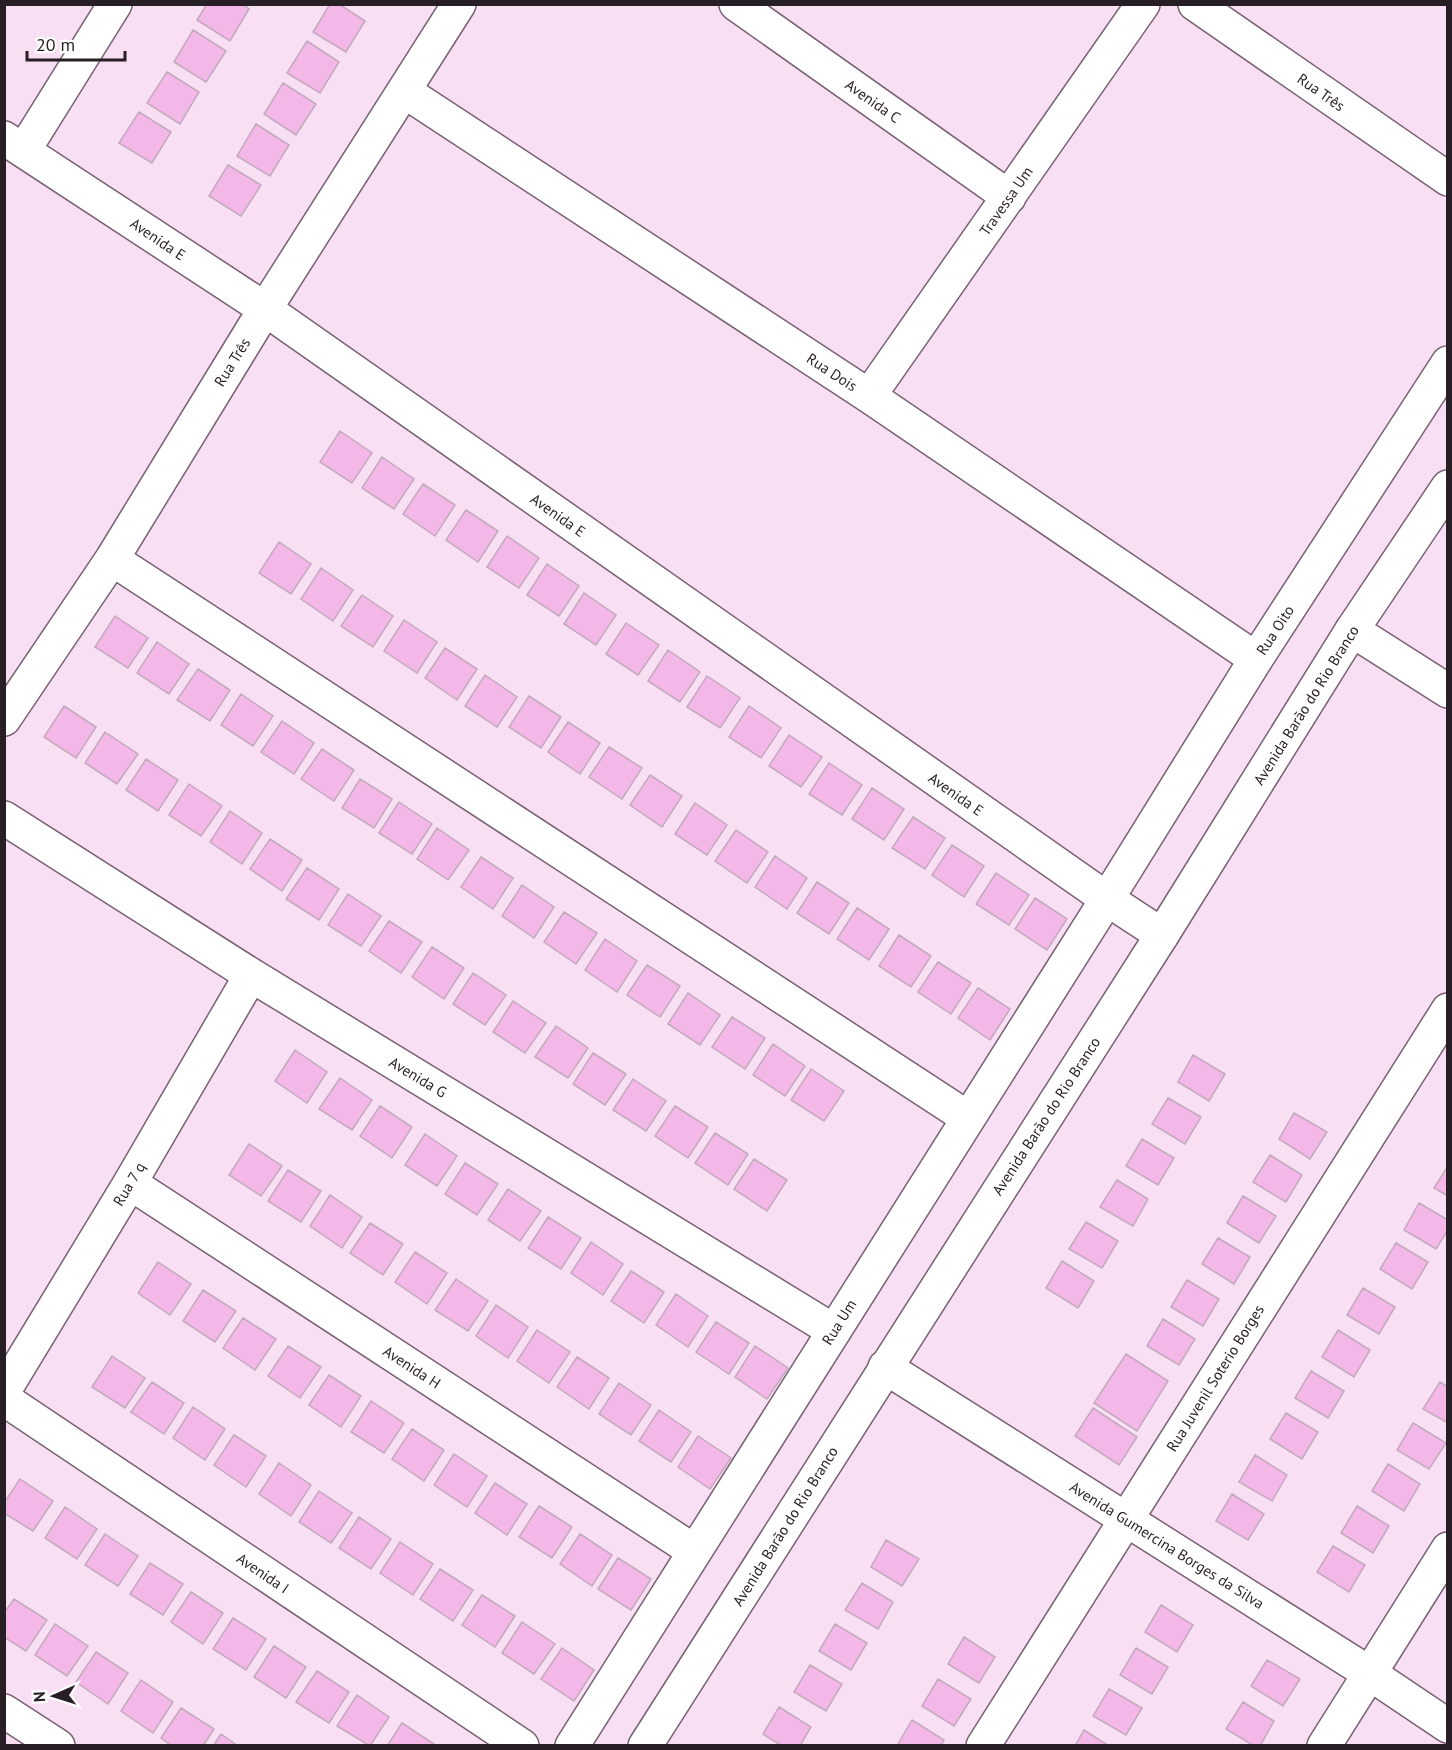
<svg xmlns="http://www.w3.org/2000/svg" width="1452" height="1750" font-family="'PT Sans',sans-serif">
<rect width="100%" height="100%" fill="#f9dff3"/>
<!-- building -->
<path fill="#f4b8e8" stroke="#c2a9bc" stroke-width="1.5" d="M207,4H242L249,9L230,41L197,20Z
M330,4H339L365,21L346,52L313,32Z
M193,30L226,51L206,82L174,62Z
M307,41L339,62L320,93L287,73Z
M167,72L199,92L180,124L147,103Z
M283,83L316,104L296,135L264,114Z
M139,112L171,132L152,163L119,143Z
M256,124L289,145L270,176L237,156Z
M228,165L261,185L241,216L209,196Z
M340,431L372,453L352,483L320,462Z
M382,457L414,479L394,509L362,488Z
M423,484L455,505L435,536L403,514Z
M466,510L498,531L478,562L446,540Z
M507,536L539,558L519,588L487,567Z
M279,542L311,564L291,594L259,573Z
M547,564L579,586L559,616L527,595Z
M321,568L353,590L333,621L301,599Z
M584,593L616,615L596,645L564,624Z
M362,595L393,616L373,647L341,626Z
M115,616L148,638L128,668L95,647Z
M404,620L437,642L417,673L384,651Z
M626,623L659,645L638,675L606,654Z
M157,642L189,664L169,694L137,673Z
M445,648L477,669L457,700L425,678Z
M668,650L700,672L680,702L648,681Z
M198,669L230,690L210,721L177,700Z
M485,675L517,697L497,727L465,706Z
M707,676L740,698L720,728L687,707Z
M241,694L273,716L253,746L221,725Z
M529,696L561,717L541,748L509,727Z
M64,706L96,727L76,758L44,737Z
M749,706L781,728L761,758L729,737Z
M282,721L314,743L294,774L261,752Z
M568,722L600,743L580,774L548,752Z
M105,732L138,754L117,784L85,763Z
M789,735L822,757L801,787L769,766Z
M609,747L642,768L622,799L589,777Z
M322,749L354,770L334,801L301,779Z
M146,759L178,780L158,811L126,790Z
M829,763L862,785L842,815L809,794Z
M650,775L682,796L662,827L630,805Z
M360,779L392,799L374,828L342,808Z
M189,784L222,806L201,836L169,815Z
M872,788L904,809L884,840L852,819Z
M399,802L432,824L412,854L379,833Z
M695,803L727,825L707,855L675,834Z
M230,811L262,833L242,864L210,842Z
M913,817L945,838L925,869L892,848Z
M437,828L469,850L448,880L417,859Z
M736,830L768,852L747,883L715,861Z
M270,839L302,860L282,891L250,869Z
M952,845L984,866L964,897L932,875Z
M775,856L807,878L787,909L755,887Z
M481,857L513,878L493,909L461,887Z
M307,868L339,889L319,920L286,899Z
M996,873L1029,895L1009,925L976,904Z
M817,882L849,903L829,934L797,913Z
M522,885L554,907L534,938L502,916Z
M348,894L381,916L361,946L328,925Z
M1035,898L1067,919L1047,950L1015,929Z
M857,908L889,929L869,960L837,939Z
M564,912L597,933L576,964L544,942Z
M389,921L422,942L401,973L369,951Z
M899,935L931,956L911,987L879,966Z
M605,939L637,961L617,992L585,970Z
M432,947L464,968L444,999L412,977Z
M938,962L971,983L951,1014L918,992Z
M647,965L680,986L660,1017L627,995Z
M473,973L506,995L485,1025L453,1004Z
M978,988L1010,1009L990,1040L958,1018Z
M688,993L720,1015L700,1045L668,1024Z
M513,1001L546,1023L525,1053L493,1032Z
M732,1017L765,1038L745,1069L712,1047Z
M556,1026L588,1048L568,1078L535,1057Z
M773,1044L805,1066L785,1096L753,1075Z
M295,1050L327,1072L307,1103L275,1081Z
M593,1053L626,1074L605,1105L573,1084Z
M1193,1055L1225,1074L1209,1101L1178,1082Z
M811,1069L844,1091L824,1121L791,1100Z
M340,1078L372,1100L352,1130L319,1109Z
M633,1079L666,1101L646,1131L613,1110Z
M1168,1098L1201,1117L1185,1144L1152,1124Z
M380,1106L412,1127L392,1158L360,1136Z
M675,1106L708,1127L688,1158L655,1136Z
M1294,1113L1327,1132L1310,1159L1279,1139Z
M715,1133L748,1154L728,1185L695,1163Z
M425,1134L457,1156L437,1186L405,1165Z
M1142,1139L1174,1158L1158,1185L1126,1166Z
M249,1144L282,1166L261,1196L229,1175Z
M1270,1155L1302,1175L1286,1202L1253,1182Z
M754,1159L787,1180L767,1211L734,1189Z
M465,1163L498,1184L477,1215L445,1194Z
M1448,1166V1196L1434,1188Z
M288,1170L321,1191L301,1222L268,1201Z
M1117,1180L1148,1199L1133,1226L1100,1207Z
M508,1189L541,1211L520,1241L488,1220Z
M330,1195L362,1217L342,1248L310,1226Z
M1243,1196L1276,1216L1259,1243L1227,1223Z
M1419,1203L1448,1220V1230L1436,1249L1404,1230Z
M548,1217L581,1238L561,1269L528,1248Z
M1086,1222L1118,1241L1102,1268L1069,1249Z
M370,1223L403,1244L383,1275L350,1253Z
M1218,1238L1250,1257L1234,1284L1202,1264Z
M591,1242L623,1264L603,1295L571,1273Z
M1396,1243L1428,1262L1412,1289L1380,1269Z
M415,1252L447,1273L427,1304L395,1282Z
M1062,1261L1094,1281L1078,1308L1046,1288Z
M158,1262L191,1284L170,1315L138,1293Z
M631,1271L664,1292L644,1323L611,1301Z
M456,1279L488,1301L468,1331L435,1310Z
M1187,1280L1219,1299L1203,1326L1171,1307Z
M1363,1288L1395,1307L1379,1334L1347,1315Z
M203,1290L236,1311L215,1342L183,1321Z
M676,1294L708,1316L688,1347L656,1325Z
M496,1305L528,1327L508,1358L476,1336Z
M243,1318L276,1339L255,1370L223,1348Z
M1163,1319L1195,1339L1179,1365L1147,1346Z
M716,1322L749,1343L729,1374L696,1352Z
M537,1330L570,1352L549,1383L517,1361Z
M1338,1330L1370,1350L1354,1377L1322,1357Z
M288,1346L321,1367L300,1398L268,1376Z
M755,1346L788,1368L767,1399L735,1377Z
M1126,1354L1168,1381L1137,1431L1094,1403Z
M112,1356L145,1378L125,1408L92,1387Z
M577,1357L609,1378L589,1409L557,1387Z
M1311,1371L1344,1391L1328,1418L1295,1398Z
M329,1375L361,1396L341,1427L309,1405Z
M152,1382L184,1403L164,1434L131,1412Z
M1440,1382L1448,1387V1423L1423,1409Z
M619,1383L651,1405L631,1435L599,1414Z
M371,1401L404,1423L384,1453L351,1432Z
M193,1407L225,1429L205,1460L173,1438Z
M1093,1408L1137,1437L1119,1465L1075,1436Z
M659,1410L691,1432L671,1462L639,1441Z
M1286,1413L1318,1432L1302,1459L1270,1439Z
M1413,1423L1446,1443L1429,1469L1397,1450Z
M412,1429L444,1450L424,1481L392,1459Z
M234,1435L266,1456L246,1487L214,1465Z
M698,1436L731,1458L710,1489L678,1467Z
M454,1454L487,1476L467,1507L434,1485Z
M1255,1455L1287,1475L1272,1501L1239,1482Z
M279,1463L311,1485L291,1516L259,1494Z
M1388,1464L1420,1484L1404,1511L1372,1491Z
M20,1479L53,1501L33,1531L4,1513V1503Z
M495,1483L527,1504L507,1535L475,1513Z
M319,1491L352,1513L331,1543L299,1522Z
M1232,1494L1264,1514L1248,1540L1216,1521Z
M539,1506L572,1527L552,1558L519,1537Z
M1357,1506L1389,1526L1373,1553L1341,1533Z
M65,1507L97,1529L77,1559L45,1538Z
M359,1517L391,1539L371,1569L339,1548Z
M105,1534L138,1556L118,1586L85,1565Z
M580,1534L612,1555L592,1586L560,1564Z
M886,1540L919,1559L902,1586L871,1567Z
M400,1542L433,1564L413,1595L380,1573Z
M1333,1546L1365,1565L1349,1592L1317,1572Z
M618,1558L651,1579L631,1610L598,1589Z
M150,1563L183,1584L163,1615L130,1594Z
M440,1569L473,1590L453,1621L420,1599Z
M862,1583L893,1602L878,1629L845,1610Z
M191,1592L223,1613L203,1644L171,1622Z
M482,1595L515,1616L495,1647L462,1625Z
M14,1599L47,1620L26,1651L4,1637V1613Z
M1161,1605L1193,1625L1177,1652L1145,1632Z
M233,1618L266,1639L246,1670L213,1649Z
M522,1622L555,1644L534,1674L502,1653Z
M55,1624L88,1646L67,1676L35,1655Z
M835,1624L867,1643L851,1670L819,1651Z
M964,1637L995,1657L979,1683L948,1664Z
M274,1646L306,1667L286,1698L254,1677Z
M562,1648L594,1670L574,1701L541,1679Z
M1136,1648L1168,1667L1152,1694L1120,1675Z
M96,1652L128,1673L108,1704L76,1682Z
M1267,1660L1300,1679L1283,1706L1251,1686Z
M810,1665L842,1684L826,1711L794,1692Z
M317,1671L349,1692L329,1723L296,1702Z
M938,1679L971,1699L954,1726L922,1706Z
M141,1680L173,1702L153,1733L121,1711Z
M1109,1689L1142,1708L1126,1735L1093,1716Z
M357,1695L389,1717L370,1746L337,1726Z
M1243,1702L1274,1721L1260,1746H1254L1226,1729Z
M779,1707L811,1727L800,1746H782L763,1734Z
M181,1708L214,1729L203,1746H172L161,1738Z
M912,1720L944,1740L941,1746H897Z
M402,1723L434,1744L433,1746H387Z
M1084,1730L1109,1746H1075Z
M221,1734L238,1746H213Z"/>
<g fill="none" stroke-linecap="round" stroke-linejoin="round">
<!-- minor casing -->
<g stroke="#776172" stroke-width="36">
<path id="minor" d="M736,4L1009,197
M1195,4L1448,179
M404,91L869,396L1256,659
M4,138L265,309L1107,899L1162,935
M24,150L115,4
M869,396L1143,4
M112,559L968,1118
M1352,630L1448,691
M4,719L112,559L265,309L459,4
M4,818L251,975L834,1331
M130,1183L694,1551
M885,1367L1369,1673L1448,1726
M4,1391L130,1183L251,975
M4,1399L522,1746
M4,1711L58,1746
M983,1746L1448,1010
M1324,1746L1448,1549"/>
</g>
<!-- tertiary casing -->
<g stroke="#776172" stroke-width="36">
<path id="tertiary" d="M572,1746L1107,899L1256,659L1448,363
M645,1746L1162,935L1352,630L1448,487"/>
</g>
<!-- minor -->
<use href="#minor" stroke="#fff" stroke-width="33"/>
<!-- tertiary -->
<use href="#tertiary" stroke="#fff" stroke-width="33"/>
</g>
<g text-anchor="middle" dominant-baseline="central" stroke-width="4.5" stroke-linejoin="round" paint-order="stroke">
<!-- street labels -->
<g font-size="15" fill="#281f26" stroke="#fff">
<text transform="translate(1321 92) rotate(35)">Rua Três</text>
<text transform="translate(873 101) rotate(35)">Avenida C</text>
<text transform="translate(1006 201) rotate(-55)">Travessa Um</text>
<text transform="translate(158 239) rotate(34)">Avenida E</text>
<text transform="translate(232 362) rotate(-58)">Rua Três</text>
<text transform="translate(832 372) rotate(33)">Rua Dois</text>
<text transform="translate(558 515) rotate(35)">Avenida E</text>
<text transform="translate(1275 630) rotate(-57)">Rua Oito</text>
<text transform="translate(1306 705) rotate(-58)">Avenida Barão do Rio Branco</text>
<text transform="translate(956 794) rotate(35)">Avenida E</text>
<text transform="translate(418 1077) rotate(31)">Avenida G</text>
<text transform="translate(1046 1116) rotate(-57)">Avenida Barão do Rio Branco</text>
<text transform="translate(129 1184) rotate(-59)">Rua 7 q</text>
<text transform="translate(839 1322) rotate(-58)">Rua Um</text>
<text transform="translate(412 1367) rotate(33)">Avenida H</text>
<text transform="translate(1215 1378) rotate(-58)">Rua Juvenil Soterio Borges</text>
<text transform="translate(785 1526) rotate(-58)">Avenida Barão do Rio Branco</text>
<text transform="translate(1167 1545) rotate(32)">Avenida Gumercina Borges da Silva</text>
<text transform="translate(263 1573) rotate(34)">Avenida I</text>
</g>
</g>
<!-- border -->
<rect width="1452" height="1750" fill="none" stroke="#281f26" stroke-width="12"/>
<!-- north arrow -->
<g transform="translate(54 1696) rotate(267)" stroke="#ffffff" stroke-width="4.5" paint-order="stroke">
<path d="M0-4.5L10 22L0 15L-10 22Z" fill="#281f26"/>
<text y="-9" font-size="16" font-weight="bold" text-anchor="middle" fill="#281f26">N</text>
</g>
<!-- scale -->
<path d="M27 51v9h98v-9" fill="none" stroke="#281f26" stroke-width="3"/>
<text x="36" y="51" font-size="18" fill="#281f26" stroke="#ffffff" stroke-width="4.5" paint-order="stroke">20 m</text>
</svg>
